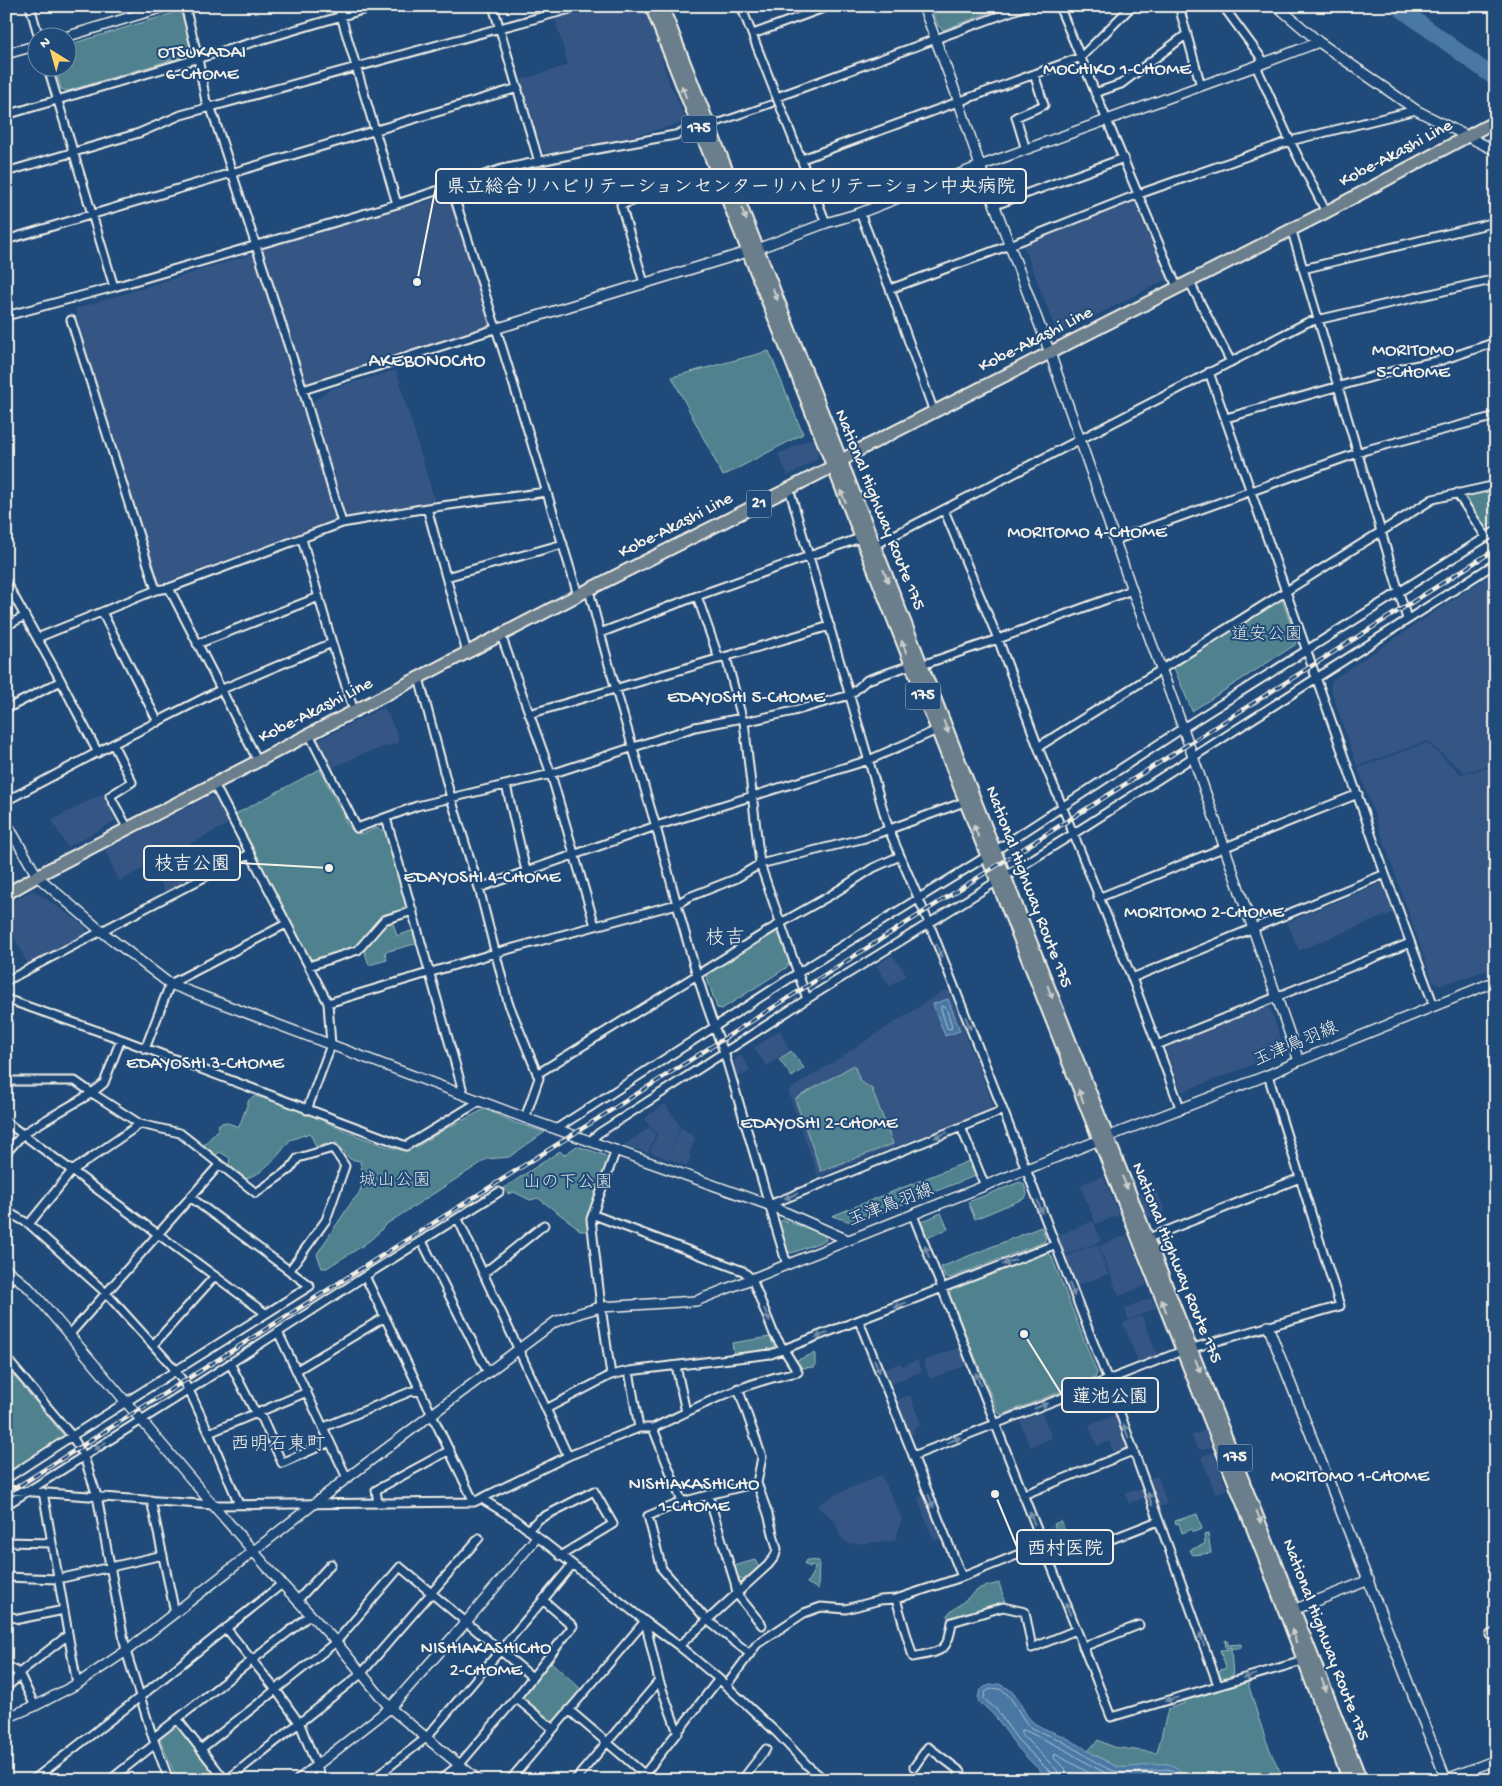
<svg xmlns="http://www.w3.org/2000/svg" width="1502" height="1786" font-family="'Gochi Hand','Klee One',sans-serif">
<rect width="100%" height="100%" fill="#1f4a7a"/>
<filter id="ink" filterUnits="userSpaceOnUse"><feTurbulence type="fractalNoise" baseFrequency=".02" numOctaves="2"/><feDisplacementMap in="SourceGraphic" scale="10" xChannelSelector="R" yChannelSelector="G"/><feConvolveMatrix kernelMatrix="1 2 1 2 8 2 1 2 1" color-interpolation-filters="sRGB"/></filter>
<g filter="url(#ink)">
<!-- built -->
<path fill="#365784" d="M603,6H644L661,52L663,63L671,88L676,96L686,122L597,145L547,153L542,149L521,80L568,65L555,19Z
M450,195L489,325L306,384L262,249Z
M1134,201L1138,202L1169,278L1058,335L1023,244Z
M253,254L275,318L336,514L334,520L166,582H159L112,451L111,438L75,309Z
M396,370L435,502L349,521L346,517L312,402L331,389Z
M813,438L819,451L817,459L788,476L778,454Z
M1489,576L1492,580L1496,579V764L1464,772L1427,741L1357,766L1330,687L1332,680Z
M384,707L398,736L397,743L362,754L332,768L317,741Z
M1427,743L1461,774L1496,766V967L1441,985L1433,982L1358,768Z
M102,794L116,821L67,847L52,820Z
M210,796L215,797L228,824L176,851L191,880L165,892L151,864L119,881L105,850Z
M1387,881L1397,911L1299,950L1287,922Z
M33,890L86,927V933L28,964L6,921V905Z
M892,955L907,975L890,986L876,966Z
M945,990L949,992L993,1105L990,1110L818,1176L788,1091Z
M1266,1006L1270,1007L1285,1052L1182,1092L1166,1051L1168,1047Z
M780,1030L789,1050L767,1066L754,1048Z
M740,1055L751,1071L737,1077L734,1061Z
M665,1104L680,1126L668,1159L650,1152L657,1134L644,1119Z
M650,1127L655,1135L648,1153L624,1145Z
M681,1127L695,1138L689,1154L691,1155L687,1166L668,1159Z
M1103,1176L1119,1215L1096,1224L1080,1185Z
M1155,1188L1165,1211L1146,1219L1137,1195Z
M1093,1221L1101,1241L1063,1256L1056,1236Z
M1127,1235L1147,1285L1119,1296L1099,1246Z
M1097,1244L1108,1274L1076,1286L1065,1257Z
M1152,1298L1156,1308L1129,1320L1124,1308Z
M1142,1316L1158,1357L1139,1364L1123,1323Z
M960,1347L967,1365L930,1379L923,1361Z
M917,1360L922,1371L891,1384L885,1369L900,1363L902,1366Z
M910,1395L921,1425L913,1428L915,1433L908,1435L895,1401Z
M1042,1413L1052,1438L1030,1447L1020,1421Z
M1115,1415L1127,1445L1125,1449L1114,1453L1109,1441L1097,1446L1089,1426Z
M1205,1430L1211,1447L1203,1450L1198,1448L1191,1436Z
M1213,1452L1227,1489L1216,1494L1201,1457Z
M881,1475L902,1518L895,1541L849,1544L840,1536L835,1521L817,1506L834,1495Z
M1158,1476L1167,1504L1159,1507L1149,1479Z
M1134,1489L1135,1491L1143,1489L1146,1497L1129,1503L1125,1493Z
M924,1496L941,1538L934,1541L917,1497Z
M1053,1525L1064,1553L1056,1557L1050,1555L1040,1530Z"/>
<!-- green -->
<path fill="#4f828e" stroke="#a2babb" d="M931,6H1006L943,30L938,26Z
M177,12L182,14L194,50L191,54L67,91L61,89L55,68H68V45Z
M769,351L803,434L723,476L672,377Z
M1496,488V521L1485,528L1466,500L1469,494Z
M1282,600L1296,639L1295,645L1192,711L1174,668L1277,601Z
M320,769L348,826C359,838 363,834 376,828L387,832L406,901L405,909L381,915L382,923L392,920L397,936L414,930L419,943L385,952L387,960L369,965L363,946L313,959L308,958L234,815Z
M773,930L778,932L789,962L786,968L722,1009L717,1008L706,975L708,971Z
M791,1051L804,1068L792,1077L779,1059Z
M854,1065L860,1081L872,1089L893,1144L821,1171L795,1099Z
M255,1096L295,1108L350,1133L388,1147L406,1151L418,1146L447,1128L485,1109L516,1123L545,1132L509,1157L487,1159L385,1225C370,1245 347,1254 327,1268H322L317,1254L353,1200C365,1190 363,1175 360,1161L350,1159L334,1140L316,1147L310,1133L290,1140L276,1158L260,1172L246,1179L229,1165L230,1158L220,1152L215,1155L203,1146L217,1131L219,1124L225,1122L239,1127L249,1100Z
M577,1146L604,1155L610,1159L592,1209L587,1214L589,1228L586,1231H580L577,1227L538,1198L530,1200L514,1192L508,1194L504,1188L560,1151L564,1155Z
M969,1161L975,1176L854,1223L832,1216Z
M1020,1182L1024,1184L1027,1194L1025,1198L975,1219L968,1202Z
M941,1213L948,1229L927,1238L921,1222Z
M783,1220L824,1234L826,1240L792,1253L788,1252L778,1223Z
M1041,1227L1046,1238L1044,1242L950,1278L945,1277L941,1267Z
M1045,1252L1051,1255L1097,1373L1095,1378L1001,1415L998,1412L949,1294L953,1288Z
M770,1337L775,1348L734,1355L732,1343Z
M815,1353V1367L802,1368L795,1361Z
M6,1366L64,1436L6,1474Z
M1197,1514L1202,1529L1193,1532L1192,1529L1182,1533L1179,1523L1176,1524L1175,1521Z
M1061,1521L1073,1550L1066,1553L1054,1524Z
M1208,1534L1211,1553L1193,1555L1190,1550L1205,1544L1204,1535Z
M755,1560L759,1568L743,1580L737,1578L734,1566Z
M806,1560L819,1561L818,1589L807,1583L816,1567L811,1565L810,1567L804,1564Z
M999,1583L1005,1602L948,1618L947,1615L980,1588Z
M1227,1640L1228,1645L1241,1644V1648L1231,1649L1233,1676L1227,1679L1220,1677L1218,1671L1226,1668L1220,1650L1231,1649V1647L1226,1648L1225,1641Z
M551,1662L582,1690L552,1724L522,1698Z
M1247,1680C1257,1711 1267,1754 1286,1780H1182V1773L1168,1764L1128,1768L1117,1767L1088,1751L1098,1740L1113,1747L1157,1753L1168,1709L1185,1703L1184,1700Z
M177,1724L219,1780H177L160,1739Z"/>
<!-- water -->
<path fill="#4978a5" stroke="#8da8c0" d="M948,999L960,1031L945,1036L933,1004Z
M999,1684C1002,1686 1006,1687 1009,1689C1020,1697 1023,1715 1034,1723C1044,1730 1058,1733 1069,1739C1085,1748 1099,1759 1116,1766C1134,1773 1180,1749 1182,1780H1051C1039,1770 1021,1753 1012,1740C1001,1724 994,1713 978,1701C978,1687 986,1685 999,1684Z"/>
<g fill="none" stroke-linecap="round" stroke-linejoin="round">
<!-- shore -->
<path stroke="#b0c1cd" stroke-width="1" d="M942,1006L946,1008L952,1026L951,1029L947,1028L941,1009Z
M1054,1780L1052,1774L1017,1739L996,1709L984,1699L985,1692C1010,1676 1017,1719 1032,1728C1043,1734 1056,1737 1067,1744C1082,1752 1102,1769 1118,1772C1133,1774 1153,1770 1168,1769L1175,1771L1177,1780
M1060,1780L1057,1770L1022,1735V1730H1024L1062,1748L1090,1765L1114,1777L1128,1779L1168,1775L1170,1777L1171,1780
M1067,1780L1065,1769L1054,1758L1055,1754L1102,1780"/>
<!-- stream -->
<path stroke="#8da8c0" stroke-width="2.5" d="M1488,6L1496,12"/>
<!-- river -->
<path stroke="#4978a5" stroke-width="16" d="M1397,6L1496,79"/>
<!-- pedestrian casing -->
<g stroke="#f4f1e8" stroke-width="9">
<path id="pedestrian" d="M714,124L771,104"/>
</g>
<!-- minor casing -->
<g stroke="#f4f1e8" stroke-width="11">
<path id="minor" d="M30,6L39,38
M185,6L198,58L206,102L211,108L303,390L342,523
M338,6L397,204
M493,6L539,162
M741,6L826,223
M1059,6L1177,287
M1176,6L1180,10L1201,86
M1223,6L1265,63
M1180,10L1188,6
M753,34L829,6
M1256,66L1290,141L1326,212
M48,68L114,287
M1095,93L1121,84L1187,34
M777,97L1026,6
M6,115L376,6
M1026,150L1016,117L1044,105L1034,74
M802,159L1081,57L1132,6
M6,172L139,133L181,115L581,6
M451,187C495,323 537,459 578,595
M995,205L1124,158
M860,213L890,289L934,412
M1291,228L1407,619
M6,240L518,88
M1303,269L1496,222
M1189,281L1231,362
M644,283L621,205L719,172
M890,289L1010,245L1139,194L1290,141L1416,110
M6,316L114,287L397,204L502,169L598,149L675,135L702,126
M71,320L156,590
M1209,372L1385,874L1434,1006
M303,390L495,329
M1226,418L1404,368L1442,360L1496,342
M789,488L889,830L929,923L1003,1110L1111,1388L1218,1685
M1457,493L1486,537
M427,508L467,653
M944,510L998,639L1038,747L1132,978L1181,1110
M302,539L332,643L354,711
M1115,540L1366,450L1496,416
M873,546L1308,322L1496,279
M446,577L563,544
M6,582L61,681L98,753
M169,588L258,761
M589,590C609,670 633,748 656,827C677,902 695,980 724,1052L787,1265
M697,596L719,659
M102,612L158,722
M6,626L25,616
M600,633L697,596L860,538
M501,635L551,774L595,926
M37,638L156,590L169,588L342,523L427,508L546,492
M197,644L319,597
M726,657L742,718
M419,678L451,798L479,888L508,1002L539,1078L525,1118
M6,709L61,681
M529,714L830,626
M744,722L760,864L807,999
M309,734L357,828L417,806L551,774L695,727L742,718L744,722L794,711L850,695L867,680L911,665H922L998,639L1132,590
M113,744L132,782L110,796L128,829
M1038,747L1433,499L1496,485
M214,784L328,1003L331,1045L307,1110
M506,785L526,871
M6,801L113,744L220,690L332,643
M386,818L464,1095
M479,888L656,826L869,760L937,730
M1098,898L1358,794
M309,966L358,950L384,920L413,911
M1132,978L1385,874
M6,981L249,854
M6,999L121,1039L406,1146L480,1101
M328,1003L495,953L677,904L689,897L735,879L760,864L865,838L967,801
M1157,1045L1410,943
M145,1049L170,984L286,924
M537,1074L781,923L831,895L873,868L900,856
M6,1081H75L92,1093L140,1124L180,1133L256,1193L290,1169L298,1158L333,1148L345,1166L326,1220L290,1270
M6,1122L265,1313
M961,1127L985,1186
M556,1129L798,973L987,856L1183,728L1496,531
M590,1141L599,1133L807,999L1073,834L1496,563
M616,1150L591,1219L601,1307L611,1375L629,1371L639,1428
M6,1153L23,1134L32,1128L92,1093L104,1083L121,1039
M769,1205L1003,1110
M6,1211L29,1224L106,1293L172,1366L189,1390L209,1433L239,1504
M913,1215L1111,1717L1306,1660
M458,1219L568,1456
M29,1224L72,1171L140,1124
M1146,1239L1300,1178
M422,1241L488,1373
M484,1273L544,1225
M365,1276L474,1502
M6,1284L14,1275
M859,1321L962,1577
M278,1332L347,1478
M70,1334L219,1165
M153,1345L215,1276
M6,1358L72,1436L84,1457L97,1496L126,1651L153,1738L169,1780
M230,1363L256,1414L262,1418L282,1463L330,1442
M676,1366L686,1412
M297,1370L385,1317
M629,1371L771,1354L1054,1245
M546,1409L611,1375
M324,1427L412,1391L421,1392
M653,1428L682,1502
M209,1433L307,1392
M913,1456L1182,1351L1340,1306L1268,1075
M6,1479L72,1436L310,1286L190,1197
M6,1490L213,1505L474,1502L568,1456L639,1428H653C702,1405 744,1382 798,1372L774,1334L752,1279L743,1271L594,1215
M43,1492L77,1684
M708,1495L757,1483
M1023,1495L1133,1451
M482,1499L513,1518L645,1621L679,1646L719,1679L778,1734L808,1766L825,1780
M151,1500L175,1613
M378,1503L376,1490L450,1450
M6,1505L189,1390L365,1276L499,1192
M528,1530L539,1519L594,1491L613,1524L560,1556
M6,1542L52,1543
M1050,1563L1158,1521
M6,1577L58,1579L163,1555
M896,1599L913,1657C940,1651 948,1654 952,1622L1003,1607L1025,1612L1032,1648L1076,1630
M297,1601L331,1564
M6,1615L19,1619L64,1610
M645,1621L659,1681L678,1733
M226,1628L276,1690L300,1724L322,1780
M1490,1635L1496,1632
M679,1646L768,1565L775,1556L777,1549L768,1514L757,1483L762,1457L738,1388
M1083,1647L1139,1625
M750,1654L707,1620L662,1569L648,1516L682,1502L708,1495L735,1583L737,1594L762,1625
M6,1665L19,1673L35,1706
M726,1686L757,1644L804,1613L821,1607L846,1609L880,1600L896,1599L962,1577L1042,1545
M6,1688L16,1679L19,1673L68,1635
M516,1698L553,1729
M569,1710L644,1774
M177,1719L225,1780
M153,1738L310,1615
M201,1749L336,1642L400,1567L532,1677
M914,1767L928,1747L961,1772L956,1780
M33,1780L126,1708L282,1584
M110,1780L155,1744
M227,1780L361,1674L479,1538
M372,1780L426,1738L543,1600
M440,1780L460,1764L516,1698L573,1626L543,1600L572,1565
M455,1780L460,1765
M510,1780L645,1621
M575,1780L659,1681
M640,1780L719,1679
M742,1780L766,1749"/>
</g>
<!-- tertiary casing -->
<g stroke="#f4f1e8" stroke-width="12">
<path id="tertiary" d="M923,6L959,102L980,166L1050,353L1132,590L1183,728L1299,1061
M1277,6L1319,42L1416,110L1496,151
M62,38L167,6
M6,54L38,45
M495,329L757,249L826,223L860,213L980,166L1256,66L1319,42
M6,822L37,876L101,931L170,984L525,1118L769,1205L848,1240
M6,1269L28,1287L39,1299L213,1505L282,1584L336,1642L390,1708L478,1780
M1268,1326L1446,1779
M1288,1612L1369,1580
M6,1718L35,1706L77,1684L126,1651L347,1478L555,1322L580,1313L601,1307L696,1301L1107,1137L1268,1075L1299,1061L1496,981
M298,1780L390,1708L466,1622L537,1537
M1444,1780L1496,1760"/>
</g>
<!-- primary casing -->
<g stroke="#f4f1e8" stroke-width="15">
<path id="primary" d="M6,894L48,870L578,595L832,467L857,451L1326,212L1496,121"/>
</g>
<!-- trunk casing -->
<g stroke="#f4f1e8" stroke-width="15">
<path id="trunk" d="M651,6L1268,1567L1349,1780
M662,6L1361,1780"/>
</g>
<!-- pedestrian -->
<use href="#pedestrian" stroke="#1f4a7a" stroke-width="5"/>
<!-- minor -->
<use href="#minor" stroke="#1f4a7a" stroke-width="7"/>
<!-- tertiary -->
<use href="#tertiary" stroke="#1f4a7a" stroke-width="9"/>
<!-- primary -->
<use href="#primary" stroke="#6b7e8b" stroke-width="11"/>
<!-- trunk -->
<use href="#trunk" stroke="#6b7e8b" stroke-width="11"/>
<!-- rail casing -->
<g stroke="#f4f1e8" stroke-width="4.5">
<path id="rail" d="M6,1494L1496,549"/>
</g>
<!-- rail -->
<use href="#rail" stroke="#1f4a7a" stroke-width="2.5" stroke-dasharray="8" stroke-linecap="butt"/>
</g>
<!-- one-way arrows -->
<defs><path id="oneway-solid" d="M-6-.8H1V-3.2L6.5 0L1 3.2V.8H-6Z" transform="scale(1.25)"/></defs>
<g fill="#cbcecc">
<use href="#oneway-solid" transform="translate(684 92) rotate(-111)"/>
<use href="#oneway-solid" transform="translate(744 214) rotate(69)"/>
<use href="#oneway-solid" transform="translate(775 294) rotate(69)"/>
<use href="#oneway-solid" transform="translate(843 496) rotate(-112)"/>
<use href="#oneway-solid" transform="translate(886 576) rotate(68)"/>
<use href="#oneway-solid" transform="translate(904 647) rotate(-112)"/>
<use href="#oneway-solid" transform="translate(946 727) rotate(69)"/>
<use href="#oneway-solid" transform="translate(976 831) rotate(-112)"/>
<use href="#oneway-solid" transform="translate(1050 992) rotate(69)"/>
<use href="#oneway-solid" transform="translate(1081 1096) rotate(-111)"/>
<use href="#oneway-solid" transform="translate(1125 1183) rotate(68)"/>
<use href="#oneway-solid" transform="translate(1164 1306) rotate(-112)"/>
<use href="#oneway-solid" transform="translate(1198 1366) rotate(68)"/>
<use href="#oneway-solid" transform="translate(1259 1517) rotate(68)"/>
<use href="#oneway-solid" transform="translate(1294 1636) rotate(-110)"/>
<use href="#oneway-solid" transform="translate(1324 1685) rotate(69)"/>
</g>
<g fill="#748da6">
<use href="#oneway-solid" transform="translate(939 951) rotate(69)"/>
<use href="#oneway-solid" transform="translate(968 1023) rotate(68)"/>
<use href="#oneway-solid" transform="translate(941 1135) rotate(158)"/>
<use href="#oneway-solid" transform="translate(791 1196) rotate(158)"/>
<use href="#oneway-solid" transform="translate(1040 1207) rotate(69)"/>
<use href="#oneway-solid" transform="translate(927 1252) rotate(-111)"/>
<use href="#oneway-solid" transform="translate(1009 1262) rotate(159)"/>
<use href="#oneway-solid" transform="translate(1072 1290) rotate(69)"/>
<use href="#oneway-solid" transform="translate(900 1305) rotate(158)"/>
<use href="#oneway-solid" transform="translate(767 1315) rotate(68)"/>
<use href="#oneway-solid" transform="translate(822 1335) rotate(159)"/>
<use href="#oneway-solid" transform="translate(877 1366) rotate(68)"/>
<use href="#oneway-solid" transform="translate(978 1379) rotate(-112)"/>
<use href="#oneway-solid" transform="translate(1041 1406) rotate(-22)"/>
<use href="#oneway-solid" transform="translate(1126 1431) rotate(-110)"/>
<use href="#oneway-solid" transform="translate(954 1440) rotate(-21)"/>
<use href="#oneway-solid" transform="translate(100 1446) rotate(147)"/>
<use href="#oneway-solid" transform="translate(1150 1499) rotate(-110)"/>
<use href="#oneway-solid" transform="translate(931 1501) rotate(68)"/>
<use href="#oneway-solid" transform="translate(1032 1518) rotate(-111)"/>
<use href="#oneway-solid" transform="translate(1068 1609) rotate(-112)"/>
<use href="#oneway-solid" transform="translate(1202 1639) rotate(-110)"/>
<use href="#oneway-solid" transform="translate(1250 1676) rotate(164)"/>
<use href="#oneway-solid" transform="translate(1172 1699) rotate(164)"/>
</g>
</g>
<g text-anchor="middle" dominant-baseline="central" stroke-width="4" stroke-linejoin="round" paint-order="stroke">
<!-- shield labels -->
<g fill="#1f4a7a" stroke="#b4bfc7" stroke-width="1">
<rect x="681.5" y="115.5" width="35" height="27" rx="4"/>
<rect x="746.5" y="490.5" width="25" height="27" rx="4"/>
<rect x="905.5" y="682.5" width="35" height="27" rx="4"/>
<rect x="1217.5" y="1444.5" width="35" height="27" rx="4"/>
</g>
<g font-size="16" font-weight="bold" fill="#f4f1e8">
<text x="699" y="129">175</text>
<text x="759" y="504">21</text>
<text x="923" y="696">175</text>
<text x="1235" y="1458">175</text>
</g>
<!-- street labels -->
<g font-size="18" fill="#f4f1e8" stroke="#1f4a7a">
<text transform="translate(1396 154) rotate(-28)">Kobe-Akashi Line</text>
<text transform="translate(1036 340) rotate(-27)">Kobe-Akashi Line</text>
<text transform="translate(879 510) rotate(68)">National Highway Route 175</text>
<text transform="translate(676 526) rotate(-27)">Kobe-Akashi Line</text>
<text transform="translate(316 711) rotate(-27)">Kobe-Akashi Line</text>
<text transform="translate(1028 887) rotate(69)">National Highway Route 175</text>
<text transform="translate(1296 1045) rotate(-23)">玉津鳥羽線</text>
<text transform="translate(891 1206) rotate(-21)">玉津鳥羽線</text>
<text transform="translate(1176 1263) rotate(68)">National Highway Route 175</text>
<text transform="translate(1325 1640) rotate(69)">National Highway Route 175</text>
</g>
<!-- park labels -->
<g font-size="18" fill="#dbe0da" stroke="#1f4a7a">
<text x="1267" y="635">道安公園</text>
<text x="395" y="1181">城山公園</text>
<text x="568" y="1183">山の下公園</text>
</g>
<!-- neighbourhood labels -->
<g font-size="19" fill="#f4f1e8" stroke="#1f4a7a">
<text x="202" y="53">OTSUKADAI<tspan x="202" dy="22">6-CHOME</tspan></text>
<text x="1117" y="70">MOCHIKO 1-CHOME</text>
<text x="1413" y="351">MORITOMO<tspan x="1413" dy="22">5-CHOME</tspan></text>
<text x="1087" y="533">MORITOMO 4-CHOME</text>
<text x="746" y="698">EDAYOSHI 5-CHOME</text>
<text x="482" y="878">EDAYOSHI 4-CHOME</text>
<text x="1204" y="913">MORITOMO 2-CHOME</text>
<text x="205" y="1064">EDAYOSHI 3-CHOME</text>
<text x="819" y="1124">EDAYOSHI 2-CHOME</text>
<text x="278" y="1445">西明石東町</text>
<text x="1350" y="1477">MORITOMO 1-CHOME</text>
<text x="694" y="1485">NISHIAKASHICHO<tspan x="694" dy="22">1-CHOME</tspan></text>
<text x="486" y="1649">NISHIAKASHICHO<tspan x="486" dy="22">2-CHOME</tspan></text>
</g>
<!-- quarter labels -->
<g font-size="20" fill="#f4f1e8" stroke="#1f4a7a">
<text x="427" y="362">AKEBONOCHO</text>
<text x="725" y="939">枝吉</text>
</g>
</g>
<!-- callouts -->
<path fill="none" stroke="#f4f1e8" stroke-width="2" d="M417 282L436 186M329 868L240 863M1024 1334L1062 1395M995 1494L1017 1547"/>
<g fill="#f4f1e8" stroke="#1f4a7a" stroke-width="2">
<circle cx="417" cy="282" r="5"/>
<circle cx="329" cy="868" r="5"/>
<circle cx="1024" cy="1334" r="5"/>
<circle cx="995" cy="1494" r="5"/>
</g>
<g fill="#1f4a7a" stroke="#f4f1e8" stroke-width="2">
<rect x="436" y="169" width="590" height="34" rx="5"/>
<rect x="144" y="846" width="96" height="34" rx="5"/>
<rect x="1062" y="1378" width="96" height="34" rx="5"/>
<rect x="1017" y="1530" width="96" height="34" rx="5"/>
</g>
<g font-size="19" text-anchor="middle" font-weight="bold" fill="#f4f1e8">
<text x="731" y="192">県立総合リハビリテーションセンターリハビリテーション中央病院</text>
<text x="192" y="869">枝吉公園</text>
<text x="1110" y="1402">蓮池公園</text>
<text x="1065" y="1554">西村医院</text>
</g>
<!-- margin -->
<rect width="1502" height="1786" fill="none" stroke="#1f4a7a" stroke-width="25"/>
<rect x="12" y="12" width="1477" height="1761" fill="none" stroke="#f4f1e8" stroke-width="2" filter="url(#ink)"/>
<!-- north arrow -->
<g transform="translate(52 52) rotate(323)"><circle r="24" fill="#1f4a7a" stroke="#748da6"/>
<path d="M0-4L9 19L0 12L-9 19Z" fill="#ffd166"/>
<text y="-8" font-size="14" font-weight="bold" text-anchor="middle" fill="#f4f1e8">N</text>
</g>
</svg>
